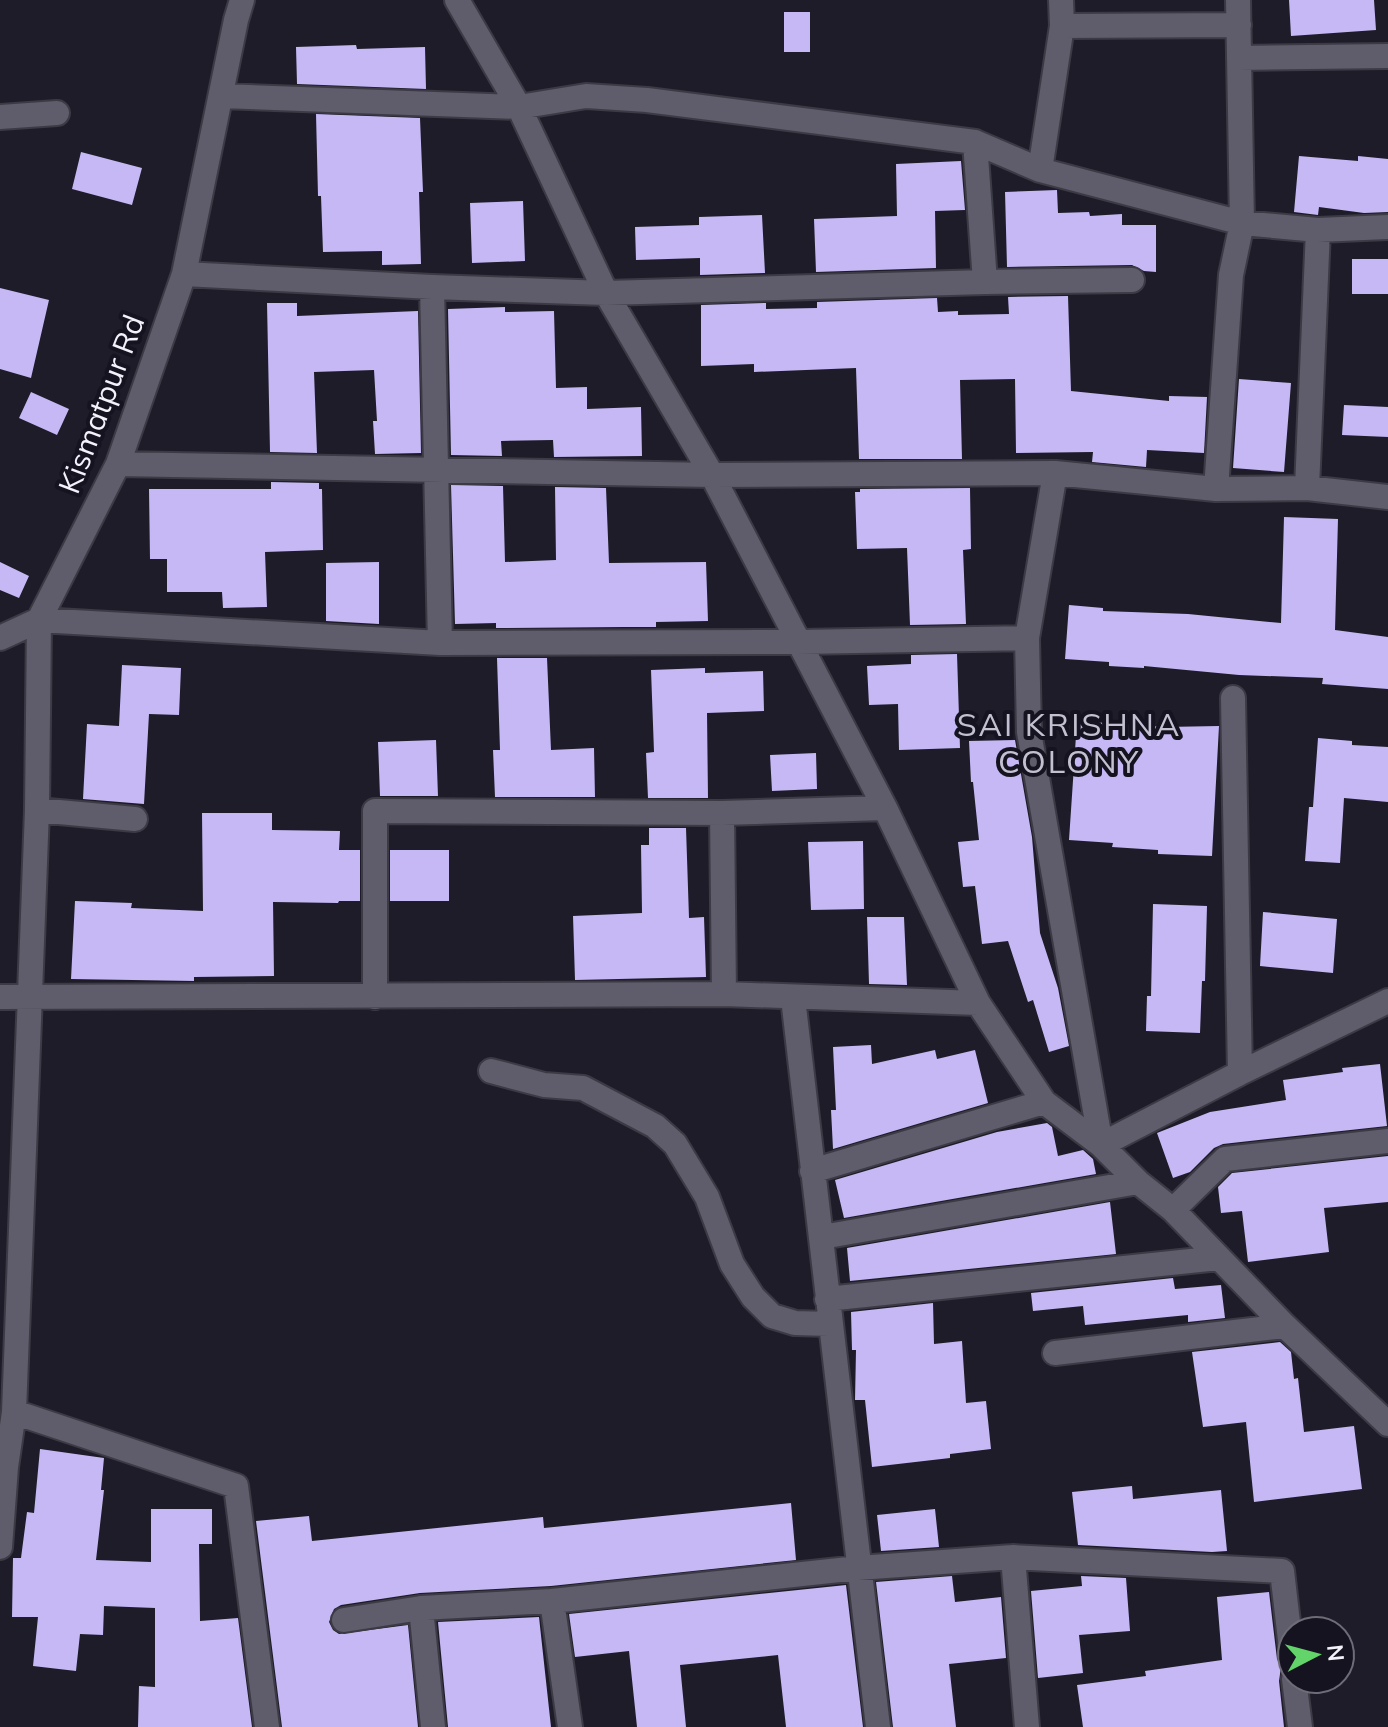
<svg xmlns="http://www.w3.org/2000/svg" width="1388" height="1727" font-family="Mulish,sans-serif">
<rect width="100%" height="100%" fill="#1e1c28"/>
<!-- building -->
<path fill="#c5b8f5" d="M1289,0H1374L1376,30L1291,36Z
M784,12H810V52H784Z
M356,45L357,49L425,47L426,89L297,84L296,47Z
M316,114L420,118L423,192H419L421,264L382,265V251L323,252L321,196H318Z
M81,152L142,168L132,205L72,189Z
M1299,156L1358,161V156L1388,159V212L1364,213L1319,207L1318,215L1294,212Z
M961,161L965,210L935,211L936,268L816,272L814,219L897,216L896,164Z
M1057,190L1058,213L1089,212L1090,216L1122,214V225H1156V272L1144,271L1132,265L1007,267L1005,192Z
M523,201L525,261L472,263L470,203Z
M762,215L765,273L700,275V258L636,260L635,227L699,225V217Z
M1352,259H1388V294H1352Z
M0,288L49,300L31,378L0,369Z
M1068,296L1071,391L1169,401V396L1207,397L1204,453L1147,450L1146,467L1092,462L1093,452L1016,453L1015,379L960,380L962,459H859L856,368L754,372V364L701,366V305L766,303V309L817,308V302L937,298L938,312L958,311V315L1009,314L1008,297Z
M267,303H297V316L418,311L421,453L375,454L373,421H377L374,370L314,372L317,453L270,452Z
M505,307V312L554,311L556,388L587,387V409L641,407L642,456L554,457L553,440L501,441L502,456L451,455L448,309Z
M1239,379L1291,383L1284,472L1233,468Z
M31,392L69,409L57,435L19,418Z
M1344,405L1388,407V437L1342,435Z
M271,482L319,483V489H322L323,550L265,552L267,607L223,608L222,592H167V559H150L149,489H271Z
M451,485L503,486L505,562L556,560L555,487L606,488L609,563L706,562L708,621L656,622V627H623L496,628V623L455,624Z
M970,488L971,549L963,550L966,624L910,625L907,548L857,549L855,492H860V489Z
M1284,517L1338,519L1335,630L1388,637V689L1322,684L1323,678L1239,675L1144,666V668L1109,666V662L1065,659L1069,605L1103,608V611L1188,614L1281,623Z
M0,562L29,576L19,598L0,590Z
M379,562V624L326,621V563Z
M957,654L960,748L899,750L898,704L869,705L867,666L911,664V655Z
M497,658H547L551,750L594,748L595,797H495L493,750H500Z
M122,665L181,668L179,715L149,714L144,804L83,799L87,724L119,726Z
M705,668V673L763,671L764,711L707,713L708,798H648L646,753L654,752L651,670Z
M1077,721L1165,727L1219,726L1212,856L1158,854V850L1112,847L1113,843L1069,840Z
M1318,738L1352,741V745L1388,747V802L1344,798L1340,863L1305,861L1309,807H1313Z
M436,740L438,796H380L378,742Z
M1015,740L1032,837L1040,933L1058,988L1069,1046L1049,1052L1033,1000L1028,1002L1008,941L982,944L975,886L963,887L958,842L979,840L973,782H971L969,741Z
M816,753L817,789L772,791L770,755Z
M202,813H272V830L340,831L339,850H360V901H339L338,903L273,902L274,976L194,977V981L71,979L75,901L132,903L131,908L203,911Z
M649,828H686L689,918L704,917L706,977L575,980L573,916L642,913L641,845H649Z
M863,841L864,909L811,910L808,842Z
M390,850H449V901H390Z
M1153,904L1207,906L1205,981H1202L1200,1033L1146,1031L1147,996H1151Z
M1263,912L1337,919L1333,973L1260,966Z
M867,917H904L907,985L869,984Z
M871,1045L872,1064L935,1050L937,1059L975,1050L988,1103L833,1149L831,1110H836L833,1047Z
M1380,1064L1387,1126L1223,1144L1214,1148L1190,1172L1173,1178L1157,1133L1210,1112L1286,1100L1283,1080L1343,1072L1342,1068Z
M1047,1123L1052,1127L1058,1156L1083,1150L1093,1159L1096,1174L844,1218L835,1180L997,1132Z
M1388,1156V1202L1324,1208L1329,1252L1248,1262L1242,1211L1221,1213L1218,1187L1232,1173Z
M1110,1202L1116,1254L850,1281L847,1248Z
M1173,1278L1175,1289L1221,1285L1225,1318L1188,1322V1315L1085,1325L1083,1306L1033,1311L1031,1293Z
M933,1303L934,1344L962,1341L966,1403L986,1401L991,1449L950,1454V1458L872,1467L865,1400H855L856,1350H852L851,1312Z
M1280,1342L1291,1352L1294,1379L1298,1378L1304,1432L1354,1426L1362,1489L1254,1502L1246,1422L1203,1427L1192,1352Z
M40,1449L104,1458L101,1490H104L96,1560L151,1562V1509H212V1544H199L200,1621L238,1618L252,1727H138L139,1686L155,1687V1608L104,1606L103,1635L80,1634L76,1671L33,1666L38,1617H12L13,1558H21L27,1512L34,1513Z
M1132,1486L1133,1499L1221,1490L1227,1551L1212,1552L1078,1545L1072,1492Z
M791,1503L796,1560L551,1586L420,1593L341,1605L334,1609L329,1622L333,1630L339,1634L408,1625L418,1727H282L256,1521L309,1516L312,1541L543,1517L544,1528Z
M935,1509L939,1547L881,1551L877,1515Z
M952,1576L955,1602L1001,1597L1006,1658L949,1664L956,1727H893L876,1582Z
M1081,1576L1126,1578L1130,1631L1079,1635L1083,1673L1038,1678L1031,1591L1082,1586Z
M846,1585L863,1727H786L778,1655L680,1665L686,1727H637L629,1651L575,1657L569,1614Z
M1269,1592L1277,1659L1281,1667L1279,1681L1284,1727H1083L1077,1685L1146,1676L1145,1671L1222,1660L1217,1597Z
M539,1617L551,1727H448L438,1622Z"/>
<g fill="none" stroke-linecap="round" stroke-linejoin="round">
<!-- minor casing -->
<g stroke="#3c3a44" stroke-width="28">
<path id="minor" d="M457,0L519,107L606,293L712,475L885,808L978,1003L1044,1102L1101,1145L1138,1182L1173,1210L1285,1326L1388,1424
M1061,0L1062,26L1040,170L1242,223L1238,0
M1062,26L1239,25
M1239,58L1388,56
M221,96L519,107L586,96L647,100L975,142
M0,117L57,113
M184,274L432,287L606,293L985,282L1132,280
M985,282L975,142L1040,170
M432,287L440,643
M118,464L712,475L1055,473L1216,489L1307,488L1388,497
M1055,473L1027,638L1029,732L1101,1145L1240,1073L1388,1001
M1307,488L1318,230
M1216,489L1231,275L1242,223L1318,230L1388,227
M0,638L39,620L440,643L799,642L1027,638
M1233,698L1240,1073
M37,810L135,819
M722,813L724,994
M0,997L724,994L978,1003
M375,997V811L722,813L885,808
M793,998L878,1727
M491,1071L544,1085L583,1088L655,1126L675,1144L707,1197L732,1264L753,1297L772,1316L795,1323L829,1324
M812,1171L1044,1102
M1173,1210L1225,1159L1388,1141
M822,1237L1138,1182
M827,1299L1219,1258
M1055,1353L1285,1326
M14,1412L236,1486L267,1727
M0,1547L6,1467L14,1412L37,810L39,620L118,464L184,274L236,20L242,0
M1013,1557L1027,1727
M552,1601L570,1727
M421,1608L433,1727
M344,1620L421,1608L552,1601L858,1568L1013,1557L1282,1571L1292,1657
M1294,1679L1300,1727"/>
</g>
<!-- minor -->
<use href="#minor" stroke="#5f5c6b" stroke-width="24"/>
</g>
<g text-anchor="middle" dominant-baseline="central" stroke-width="8" stroke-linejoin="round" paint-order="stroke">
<!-- street labels -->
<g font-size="30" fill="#f3f1fa" stroke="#15131f">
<text transform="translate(101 404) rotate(-69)">Kismatpur Rd</text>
</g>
<!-- neighbourhood labels -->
<g font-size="32" letter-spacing="2" fill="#c3c0d1" stroke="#15131f">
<text x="1069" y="724">SAI KRISHNA<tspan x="1069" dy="37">COLONY</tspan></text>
</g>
</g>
<!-- north arrow -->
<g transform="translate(1316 1655) rotate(84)"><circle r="38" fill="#15131f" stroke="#6e6c77" stroke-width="2"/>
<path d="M0-6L14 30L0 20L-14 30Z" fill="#62d469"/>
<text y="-12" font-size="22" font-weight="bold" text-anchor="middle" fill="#f3f1fa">N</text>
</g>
</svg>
